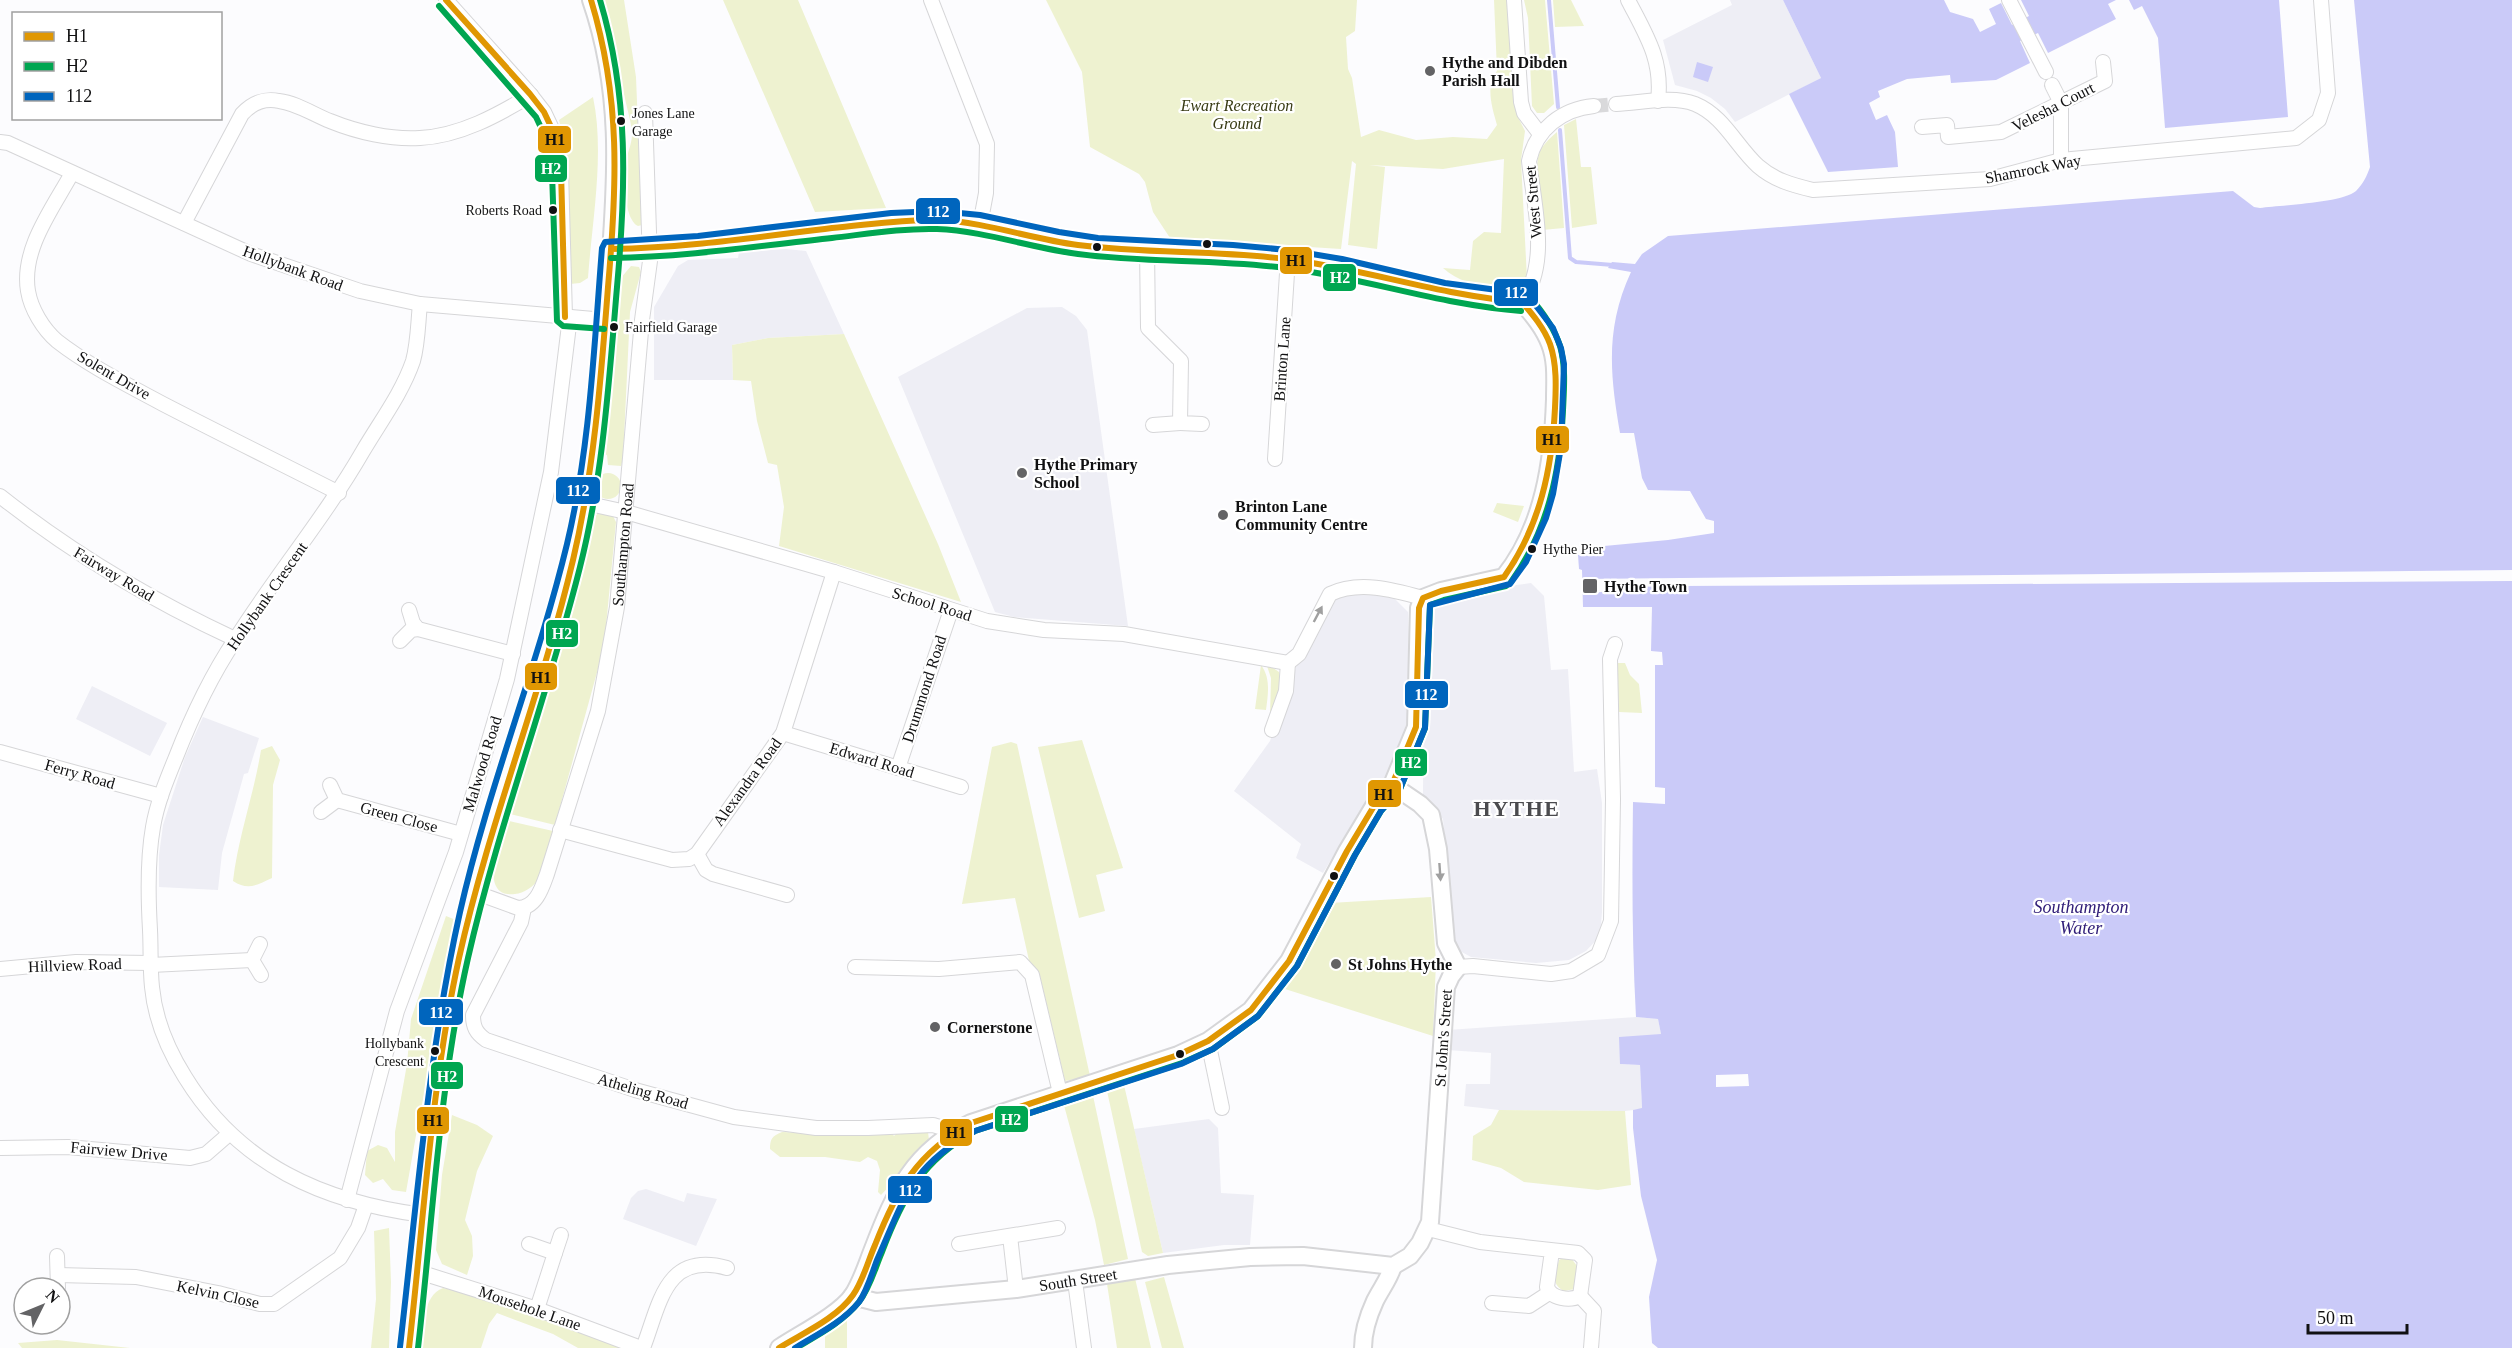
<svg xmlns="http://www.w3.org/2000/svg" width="2512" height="1348" font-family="Georgia,serif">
<rect width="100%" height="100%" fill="#fcfcfe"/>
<!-- built -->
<path fill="#eeeef5" d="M1730,0H1783L1821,78L1735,122L1725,109L1711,98L1697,91L1675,85L1663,40L1732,5Z
M786,249L806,251L844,334L768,338L732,345L733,380H654V307L678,266L688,260L738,258L739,252Z
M1062,307L1076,316L1087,330L1128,626L1014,617L995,612L898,377L1027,308Z
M1531,583L1544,596L1551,670L1568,669L1574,772L1597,769L1602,803V912L1600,936L1586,951L1569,960L1536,963L1471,957L1458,950L1453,936L1443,819L1423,796L1424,618L1428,602L1480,590Z
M1389,593L1408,612L1410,685L1407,721L1397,760L1357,817L1323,873L1296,858L1301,844L1234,791L1270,741L1299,659L1326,604L1340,594Z
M92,686L167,723L150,756L76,719Z
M203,717L259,738L248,773L244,774L222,853L218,890L159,887V855L163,825L185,757Z
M1636,1017L1658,1019L1661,1034L1620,1064L1640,1065L1642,1109L1625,1111L1499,1110L1464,1106L1466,1084H1490L1491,1053L1447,1050L1448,1030Z
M1209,1119L1218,1128L1221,1193L1254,1195L1250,1245H1224L1163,1253L1134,1129Z
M646,1189L684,1202L687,1193L717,1199L696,1246L623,1219L631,1198L638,1191Z"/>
<!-- green -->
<path fill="#eef2d0" d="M599,0H624L636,77L642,225L638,226C624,219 623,178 626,163C627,153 632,144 632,134C632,130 631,125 630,120L610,35Z
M723,0H798L886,208L815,212Z
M1046,0H1357L1355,31L1346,37L1348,69L1352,78L1361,137L1379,130L1416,140L1453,137L1487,139L1497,125C1492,107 1485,86 1497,71L1494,0H1507L1510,5L1513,98L1518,117L1525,131L1521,160L1527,279C1502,294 1464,287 1443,268L1470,270L1473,241L1484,232L1501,233L1504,159L1443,169L1369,165L1385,167L1377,249L1348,245L1356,164L1352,161L1341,249L1170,238L1153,212L1145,182L1139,174L1090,147L1082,72Z
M1524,0H1545L1554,104L1544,113H1537L1532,106L1528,18Z
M1553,0H1571L1584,26L1555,27Z
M593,97C605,153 592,221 588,278L580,283L570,284L567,155L559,120Z
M1576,119L1581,167H1591L1597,224L1572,228L1564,125Z
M1557,132L1564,228L1542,230C1541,209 1533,174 1539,154C1542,145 1550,138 1557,132Z
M631,266L639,267L641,272L630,312L623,459L621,466L608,465L607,455L600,453L620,279Z
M844,334L938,544L961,602L779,546L784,507L777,465L768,463L757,421L751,381L733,380L732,345L768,338Z
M595 486a13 13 0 1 1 26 0a13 13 0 1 1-26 0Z
M1497,503L1524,506L1518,522L1493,512Z
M598,513L613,516L616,522L604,647L555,825L506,813L562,632L589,524Z
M1266,663L1279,672L1282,685L1270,717L1271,678Z
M1616,663H1625L1630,675L1639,684L1642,713L1619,712Z
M1261,665C1271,678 1268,695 1266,710L1255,709Z
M1082,740L1123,868L1096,875L1105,911L1079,918L1038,747Z
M1011,742L1017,744L1090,1076L1065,1081L1039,972L1030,965L1015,898L962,904L992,747Z
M272,746L280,760L273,785L272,878C257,885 248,891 233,881C238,837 254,794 261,750Z
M505,820L553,831L538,880C533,887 524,893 515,894C476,899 501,837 505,820Z
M1431,897L1436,961L1433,1036L1285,989L1316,933L1330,903Z
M446,916L456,920L455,946L418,1124L406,1192L392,1190L383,1179L373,1183L365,1175L367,1151L378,1145L387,1148L395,1162V1132L407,1064L411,1019Z
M1124,1085L1163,1253L1148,1256L1142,1252L1107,1091Z
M1092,1091L1128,1259L1104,1265L1095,1220L1062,1098Z
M1499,1110L1625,1111L1631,1185L1598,1190L1524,1182L1501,1168L1472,1160L1473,1136L1491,1125Z
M452,1115L477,1125L493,1136L477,1171L465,1220L472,1236L473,1256L467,1275L442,1264L436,1250L442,1175Z
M922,1131L928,1132L929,1140C911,1158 898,1178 881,1195L878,1192L880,1170L877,1161L868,1157L860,1162L825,1157H780L770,1149C770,1139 772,1136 782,1132L856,1135L891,1132L894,1136L897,1133Z
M389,1228L391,1282L389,1348H371L376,1299L374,1231Z
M1565,1257L1571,1258L1577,1266L1575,1289L1564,1291C1550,1284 1556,1273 1559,1260Z
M1164,1277L1184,1348H1162L1145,1282Z
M1135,1278L1151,1348H1117L1107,1284Z
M443,1288L475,1295L624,1348H578L553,1334L497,1313L489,1324L481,1348H420C424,1328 422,1296 443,1288Z
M847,1318V1348H825V1328Z
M57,1340L130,1348H22L18,1343Z"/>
<!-- water -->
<path fill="#cacaf8" d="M1783,0H1944L1950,12L1973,19L1980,32L1996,24L1989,9L2001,3L2012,25L2029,16L2021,0H2116L2108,4L2116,19L2048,53L2038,33L2020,41L2030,63L1996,80L1951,83L1950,75L1907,79L1878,91L1880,97L1869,103L1876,120L1887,115L1895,132L1898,167L1828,172L1789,94L1821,78Z
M2129,0H2279L2288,117L2165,128L2158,38L2142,6L2134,10Z
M2354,0H2512V1348H1658L1652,1343L1649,1297L1657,1260L1641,1196L1633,1128V1110L1642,1108L1640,1065L1620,1064L1619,1037L1661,1034L1658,1019L1636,1017C1632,945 1632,874 1633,802L1665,804V788L1655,787V665H1663L1662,652L1651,651L1652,607H1583L1582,570L1579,569L1578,555L1583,554V548L1668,540L1714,533V521L1706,519L1690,491L1648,490L1642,478L1634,433H1620C1610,375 1605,328 1631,272L1608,268L1612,262L1635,264L1642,254L1668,236L2233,191L2254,207L2260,208C2281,205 2342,203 2356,191C2363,184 2367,176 2370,167Z
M1697,62L1713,67L1708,82L1693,77Z"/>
<!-- pier -->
<path fill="#fcfcfe" d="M2512,570V581L1678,586L1631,587L1583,595V579Z
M1748,1074L1749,1086L1716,1087V1075Z"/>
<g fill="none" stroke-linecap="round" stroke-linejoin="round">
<!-- stream -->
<path stroke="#cacaf8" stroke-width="4" d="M1549,0L1558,107
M1560,130L1570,258L1576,262L1613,265"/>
<!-- minor-tunnel -->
<path stroke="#d9d9db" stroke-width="14" stroke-dasharray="14 7" stroke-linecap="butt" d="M1594,106L1616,104"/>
<!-- minor casing -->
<g stroke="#d6d6d8" stroke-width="16">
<g id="minor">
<path d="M446,0L530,94L544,112L553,131L561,171L565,317"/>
<path d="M931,0L987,144L986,193L980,225"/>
<path d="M1514,0L1521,102L1524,113L1540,134"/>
<path d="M1628,0C1646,35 1663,60 1658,101"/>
<path d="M2009,0L2046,72"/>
<path d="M2052,85L2061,103V160"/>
<path d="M1616,104C1641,103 1672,95 1695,104C1724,116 1736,146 1758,166C1774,180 1792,185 1813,190L1990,179L2061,160L2296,138L2319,120L2328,93L2321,0"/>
<path d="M1922,127L1947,125L1948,137L2001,132L2105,81L2103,62"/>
<path d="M0,142L8,143L251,254L360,291L420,304L605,320"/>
<path d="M72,173C53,208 21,249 28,291C31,309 43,329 57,341C89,366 128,385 163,404C221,434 280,463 339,493"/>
<path d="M184,223L242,114C252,103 265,98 279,101C297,103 314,115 330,121C357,132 391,140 420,138C460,136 498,115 531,95"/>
<path d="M1147,248L1148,328L1181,361L1180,423L1202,424"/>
<path d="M1522,302C1550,262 1534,206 1529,161C1536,129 1562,109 1594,106"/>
<path d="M420,304C418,323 418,343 413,361C402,393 380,422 363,451C325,517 276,575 235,640C211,676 192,716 176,757C167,779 157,803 153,827C147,861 148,896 150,930C151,949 150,968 152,987C155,1019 168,1050 185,1077C239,1165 323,1202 423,1215"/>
<path d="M1153,425L1180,423"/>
<path d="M1275,459L1288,258"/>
<path d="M0,496C72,553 151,600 235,639"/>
<path d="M585,503L626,512L834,572L987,621L1044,630L1124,634L1288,663"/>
<path d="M409,610L413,623L418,629L513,654"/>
<path d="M400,641L411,630L418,629"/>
<path d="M1288,663L1299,654L1330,594C1359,580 1394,590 1423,598"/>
<path d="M1272,730L1286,691L1288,663"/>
<path d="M783,733L961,787"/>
<path d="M0,752L161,796"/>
<path d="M898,768L951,610"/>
<path d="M330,785L337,800L461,834"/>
<path d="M321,812L337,800"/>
<path d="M560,830L672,860L689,859L697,854L783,733L834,572"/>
<path d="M697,854L706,870L713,874L787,895"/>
<path id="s1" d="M474,892L518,908C536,908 542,888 547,874L598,711L617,607L642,320L650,261L645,113"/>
<path d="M524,908L521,922L473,1015C473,1027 476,1033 486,1040L635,1090L734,1117L816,1128H868L933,1125L943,1128L951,1134"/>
<path d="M260,944L252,960L261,975"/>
<path d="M151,965L252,960"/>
<path d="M855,967L939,969L1020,962L1032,975L1060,1093"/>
<path d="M1458,967L1473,966L1551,974L1571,971L1598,955L1611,921L1613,799L1610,659L1615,644"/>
<path d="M0,969L76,962L151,963"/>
<path d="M1208,1041L1222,1108"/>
<path d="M0,1148L68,1147L190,1158L206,1154L229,1134"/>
<path d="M347,1200L397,1011L456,852L507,679L551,472L570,317"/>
<path d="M1428,1229L1480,1242L1578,1253L1585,1260L1580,1296C1570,1301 1551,1299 1547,1287L1552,1251"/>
<path d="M1010,1236L1016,1289"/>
<path d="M529,1244L555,1253L537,1309"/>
<path d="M959,1244L1058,1228"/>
<path d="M555,1253L561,1235"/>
<path d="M57,1256L58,1288"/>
<path d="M419,1272L537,1309L641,1348"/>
<path d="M58,1275L136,1277L218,1293L260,1304H274L340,1258L358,1228L366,1205"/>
<path d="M1075,1281L1084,1348"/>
<path d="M1580,1296L1594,1311L1591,1348"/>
<path d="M1492,1303L1529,1306L1549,1293"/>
<path d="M643,1348C660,1304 665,1251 727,1268"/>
</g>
</g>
<!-- tertiary casing -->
<g stroke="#d6d6d8" stroke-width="20">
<g id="tertiary">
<path d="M611,249C690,250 767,235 845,227C876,223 907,219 938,220C992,221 1043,243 1097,247C1170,252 1242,250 1314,263C1383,275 1452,299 1522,302C1533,315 1544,328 1550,344C1557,362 1555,381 1555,399C1553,461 1544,527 1504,577L1441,591L1423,598L1419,608L1416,727L1392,785L1374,806L1347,851L1289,961L1251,1010L1208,1041L1178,1055L971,1123C913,1151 895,1192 873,1249C867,1264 862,1281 853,1295C839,1315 800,1334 779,1348"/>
<path id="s2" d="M852,1296L876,1302L1016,1289L1168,1265L1250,1257L1303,1256L1393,1266L1410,1256L1420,1243L1430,1222L1446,987L1451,976L1458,967L1446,943L1438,849L1431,815L1420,804L1392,785"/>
<path d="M409,1348C425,1218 430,1086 459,958C492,805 554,660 585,506C589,486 590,465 592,445C600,385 605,326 610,266C617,173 622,90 591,0"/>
<path d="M1363,1348C1363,1333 1369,1314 1375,1301C1381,1289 1389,1279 1393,1266"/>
</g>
</g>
<!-- minor -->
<use href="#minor" stroke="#fff" stroke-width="14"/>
<!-- tertiary -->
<use href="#tertiary" stroke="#fff" stroke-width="16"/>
<!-- bus-1 casing -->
<g stroke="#fff" stroke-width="10">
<path id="bus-1" d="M446,0L530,94L544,112L553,131L561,171L565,317
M611,249C685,248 758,237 832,228C867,225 902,219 938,220C986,222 1031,239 1078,245C1147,254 1217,250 1286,259C1366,269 1442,296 1522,302
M1504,577C1540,526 1552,469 1555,408C1556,387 1557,364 1550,344C1544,328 1533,315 1522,302
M409,1348C424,1218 431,1086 459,958C489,823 541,695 573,560C594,471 601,378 608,287C617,186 621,99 591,0
M779,1348C803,1333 836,1319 853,1295C863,1281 868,1261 875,1245C897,1189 917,1153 971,1123L1178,1055L1208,1041L1251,1010L1289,961L1347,851L1374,806L1392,785L1416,727L1419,608L1423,598L1441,591L1504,577"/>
</g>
<!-- bus-2 casing -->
<g stroke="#fff" stroke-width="10">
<path id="bus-2" d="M439,6L536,117L544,134L552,172L557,321L563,326L604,329
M611,258C685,257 758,246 832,238C867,234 902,228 937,229C985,231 1031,248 1078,254C1147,263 1217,259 1285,268C1365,278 1441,305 1521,311
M1511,582C1548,530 1560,473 1563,410C1564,389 1566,367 1560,346C1554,327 1542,311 1529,296
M418,1348C433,1218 439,1086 468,958C498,826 547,699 580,567C603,476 609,381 617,287C626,188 629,97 600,0
M796,1348C818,1335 843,1322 859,1302C870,1288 875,1268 882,1252C903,1197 922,1161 975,1131L1182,1063L1213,1049L1258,1016L1297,966L1355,855L1381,811L1400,789L1425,728L1430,605L1444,600L1506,586"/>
</g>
<!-- bus-3 casing -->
<g stroke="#fff" stroke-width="10">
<path id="bus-3" d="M400,1347C417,1201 428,1055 460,912C488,788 537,668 567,544C590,448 594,347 602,248L605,242L698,236L891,213L939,211L980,215L1059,232L1098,238L1233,245L1288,250L1342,259L1445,283L1527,294L1553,328L1561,348L1564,364L1561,447L1553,494L1546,518L1526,562L1510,584L1430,605L1425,728L1400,789L1381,811L1355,855L1297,966L1258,1016L1213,1049L1181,1064L975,1131C911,1166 905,1197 877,1260C872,1273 867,1291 859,1302C843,1322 816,1335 795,1348"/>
</g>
<!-- bus-1 -->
<use href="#bus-1" stroke="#e09702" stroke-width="6"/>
<!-- bus-2 -->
<use href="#bus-2" stroke="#00a651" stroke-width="6"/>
<!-- bus-3 -->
<use href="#bus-3" stroke="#0065bd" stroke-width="6"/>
</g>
<!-- one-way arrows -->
<defs><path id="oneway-solid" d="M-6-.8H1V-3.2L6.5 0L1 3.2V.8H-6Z" transform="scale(1.5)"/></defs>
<g fill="#a0a0a0">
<use href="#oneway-solid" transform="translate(1318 614) rotate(-62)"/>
<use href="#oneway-solid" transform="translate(1440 872) rotate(86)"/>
</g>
<!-- markers -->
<g fill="#636365" stroke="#fff" stroke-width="2">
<circle cx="1430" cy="71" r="6"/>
<circle cx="1022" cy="473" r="6"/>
<circle cx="1223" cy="515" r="6"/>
<rect x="1582" y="578" width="16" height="16" rx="3"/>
<circle cx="1336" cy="964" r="6"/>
<circle cx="935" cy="1027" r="6"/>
</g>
<g fill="#111112" stroke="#fff" stroke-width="2">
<circle cx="621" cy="121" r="5"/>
<circle cx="553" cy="210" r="5"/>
<circle cx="1207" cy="244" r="5"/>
<circle cx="1097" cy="247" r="5"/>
<circle cx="614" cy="327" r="5"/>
<circle cx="1532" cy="549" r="5"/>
<circle cx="1334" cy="876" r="5"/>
<circle cx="435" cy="1051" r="5"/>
<circle cx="1180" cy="1054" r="5"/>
</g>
<g text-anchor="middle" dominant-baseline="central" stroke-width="4.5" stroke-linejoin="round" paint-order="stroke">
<!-- bus labels -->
<g font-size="14" fill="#111112" stroke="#fff" text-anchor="start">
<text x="632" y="113">Jones Lane<tspan x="632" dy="18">Garage</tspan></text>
<text x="542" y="210" text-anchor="end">Roberts Road</text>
<text x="625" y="327">Fairfield Garage</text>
<text x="1543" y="549">Hythe Pier</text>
<text x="424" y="1043" text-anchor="end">Hollybank<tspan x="424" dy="18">Crescent</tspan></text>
</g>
<!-- poi labels -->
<g font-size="16" font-weight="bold" fill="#111112" stroke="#fff" text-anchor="start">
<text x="1442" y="62">Hythe and Dibden<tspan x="1442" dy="18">Parish Hall</tspan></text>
<text x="1034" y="464">Hythe Primary<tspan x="1034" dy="18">School</tspan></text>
<text x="1235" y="506">Brinton Lane<tspan x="1235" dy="18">Community Centre</tspan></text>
<text x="1604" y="586">Hythe Town</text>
<text x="1348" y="964">St Johns Hythe</text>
<text x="947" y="1027">Cornerstone</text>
</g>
<!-- park labels -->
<g font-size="16" font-style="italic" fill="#373a13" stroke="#fff">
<text x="1237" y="105">Ewart Recreation<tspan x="1237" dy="18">Ground</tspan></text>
</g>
<!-- street labels -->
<g font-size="16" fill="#111112" stroke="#fff">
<text transform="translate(2053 107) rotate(-27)">Velesha Court</text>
<text transform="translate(2033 169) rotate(-11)">Shamrock Way</text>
<text transform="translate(1533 202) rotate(-95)">West Street</text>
<text transform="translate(293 268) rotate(20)">Hollybank Road</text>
<text transform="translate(1282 359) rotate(-86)">Brinton Lane</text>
<text transform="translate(114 375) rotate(30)">Solent Drive</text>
<text stroke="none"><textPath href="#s1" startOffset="434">Southampton Road</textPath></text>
<text transform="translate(114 574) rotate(31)">Fairway Road</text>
<text transform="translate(267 596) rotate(-55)">Hollybank Crescent</text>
<text transform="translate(932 604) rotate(17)">School Road</text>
<text transform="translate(924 689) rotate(-72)">Drummond Road</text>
<text transform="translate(872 760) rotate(17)">Edward Road</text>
<text transform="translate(482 764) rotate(-73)">Malwood Road</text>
<text transform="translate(80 774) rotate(16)">Ferry Road</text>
<text transform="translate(747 782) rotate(-54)">Alexandra Road</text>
<text transform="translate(399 817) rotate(15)">Green Close</text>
<text transform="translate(75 965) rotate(-2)">Hillview Road</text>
<text stroke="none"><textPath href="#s2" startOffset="789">St John's Street</textPath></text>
<text transform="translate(643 1091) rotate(16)">Atheling Road</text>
<text transform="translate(119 1151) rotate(5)">Fairview Drive</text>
<text stroke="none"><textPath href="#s2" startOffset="228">South Street</textPath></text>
<text transform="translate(218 1294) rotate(12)">Kelvin Close</text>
<text transform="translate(530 1308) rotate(19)">Mousehole Lane</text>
</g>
<!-- water labels -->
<g font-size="18" font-style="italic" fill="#2f1c77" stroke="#fff">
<text x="2081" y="907">Southampton<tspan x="2081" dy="21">Water</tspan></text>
</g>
<!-- district labels -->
<g font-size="22" font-weight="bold" letter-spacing="1.5" fill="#4b4b4e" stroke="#fff">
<text x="1517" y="808">HYTHE</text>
</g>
</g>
<g stroke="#fff" stroke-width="2">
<rect x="537" y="125" width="35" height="29" rx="6" fill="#e09702"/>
<rect x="534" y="154" width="34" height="29" rx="6" fill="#00a651"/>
<rect x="915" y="197" width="46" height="28" rx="6" fill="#0065bd"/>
<rect x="1279" y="246" width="34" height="29" rx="6" fill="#e09702"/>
<rect x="1322" y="263" width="35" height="29" rx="6" fill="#00a651"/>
<rect x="1493" y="278" width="46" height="29" rx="6" fill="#0065bd"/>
<rect x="1535" y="425" width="35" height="29" rx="6" fill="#e09702"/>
<rect x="555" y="476" width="46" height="29" rx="6" fill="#0065bd"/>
<rect x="545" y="619" width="34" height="29" rx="6" fill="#00a651"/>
<rect x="524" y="662" width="34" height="29" rx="6" fill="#e09702"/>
<rect x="1404" y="680" width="45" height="29" rx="6" fill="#0065bd"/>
<rect x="1394" y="748" width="34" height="29" rx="6" fill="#00a651"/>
<rect x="1367" y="779" width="35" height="29" rx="6" fill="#e09702"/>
<rect x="418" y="998" width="46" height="28" rx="6" fill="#0065bd"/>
<rect x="430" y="1061" width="34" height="29" rx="6" fill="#00a651"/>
<rect x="994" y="1105" width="35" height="28" rx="6" fill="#00a651"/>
<rect x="416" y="1106" width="34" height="29" rx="6" fill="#e09702"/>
<rect x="939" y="1118" width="34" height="29" rx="6" fill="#e09702"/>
<rect x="887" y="1175" width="46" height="29" rx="6" fill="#0065bd"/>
</g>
<g font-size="16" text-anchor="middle" font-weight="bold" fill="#fff">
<text x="551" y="174">H2</text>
<text x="938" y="217">112</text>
<text x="1340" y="283">H2</text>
<text x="1516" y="298">112</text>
<text x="578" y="496">112</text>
<text x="562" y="639">H2</text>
<text x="1426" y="700">112</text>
<text x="1411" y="768">H2</text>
<text x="441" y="1018">112</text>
<text x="447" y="1082">H2</text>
<text x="1011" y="1125">H2</text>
<text x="910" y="1196">112</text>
</g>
<g font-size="16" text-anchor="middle" font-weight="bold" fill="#111">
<text x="555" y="145">H1</text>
<text x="1296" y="266">H1</text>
<text x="1552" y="445">H1</text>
<text x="541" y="683">H1</text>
<text x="1384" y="800">H1</text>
<text x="433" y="1126">H1</text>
<text x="956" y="1138">H1</text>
</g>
<!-- legend -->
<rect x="12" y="12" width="210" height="108" fill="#ffffff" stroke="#a0a0a0" stroke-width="1.5"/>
<rect x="24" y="32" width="30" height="9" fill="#e09702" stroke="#a0a0a0" stroke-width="1.5"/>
<text x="66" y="42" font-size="18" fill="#111112">H1</text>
<rect x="24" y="62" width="30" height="9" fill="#00a651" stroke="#a0a0a0" stroke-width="1.5"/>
<text x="66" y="72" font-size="18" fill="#111112">H2</text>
<rect x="24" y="92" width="30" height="9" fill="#0065bd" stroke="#a0a0a0" stroke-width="1.5"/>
<text x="66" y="102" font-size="18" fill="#111112">112</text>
<!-- north arrow -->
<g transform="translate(42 1306) rotate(47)"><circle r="28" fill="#ffffff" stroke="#a0a0a0" stroke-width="1.5"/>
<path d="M0-4.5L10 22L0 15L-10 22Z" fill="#636365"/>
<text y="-9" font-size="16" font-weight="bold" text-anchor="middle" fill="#111112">N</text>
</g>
<!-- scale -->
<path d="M2308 1324v9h99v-9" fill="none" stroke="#111112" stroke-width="3"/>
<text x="2317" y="1324" font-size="18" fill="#111112" stroke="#ffffff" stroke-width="4.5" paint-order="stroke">50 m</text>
</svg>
